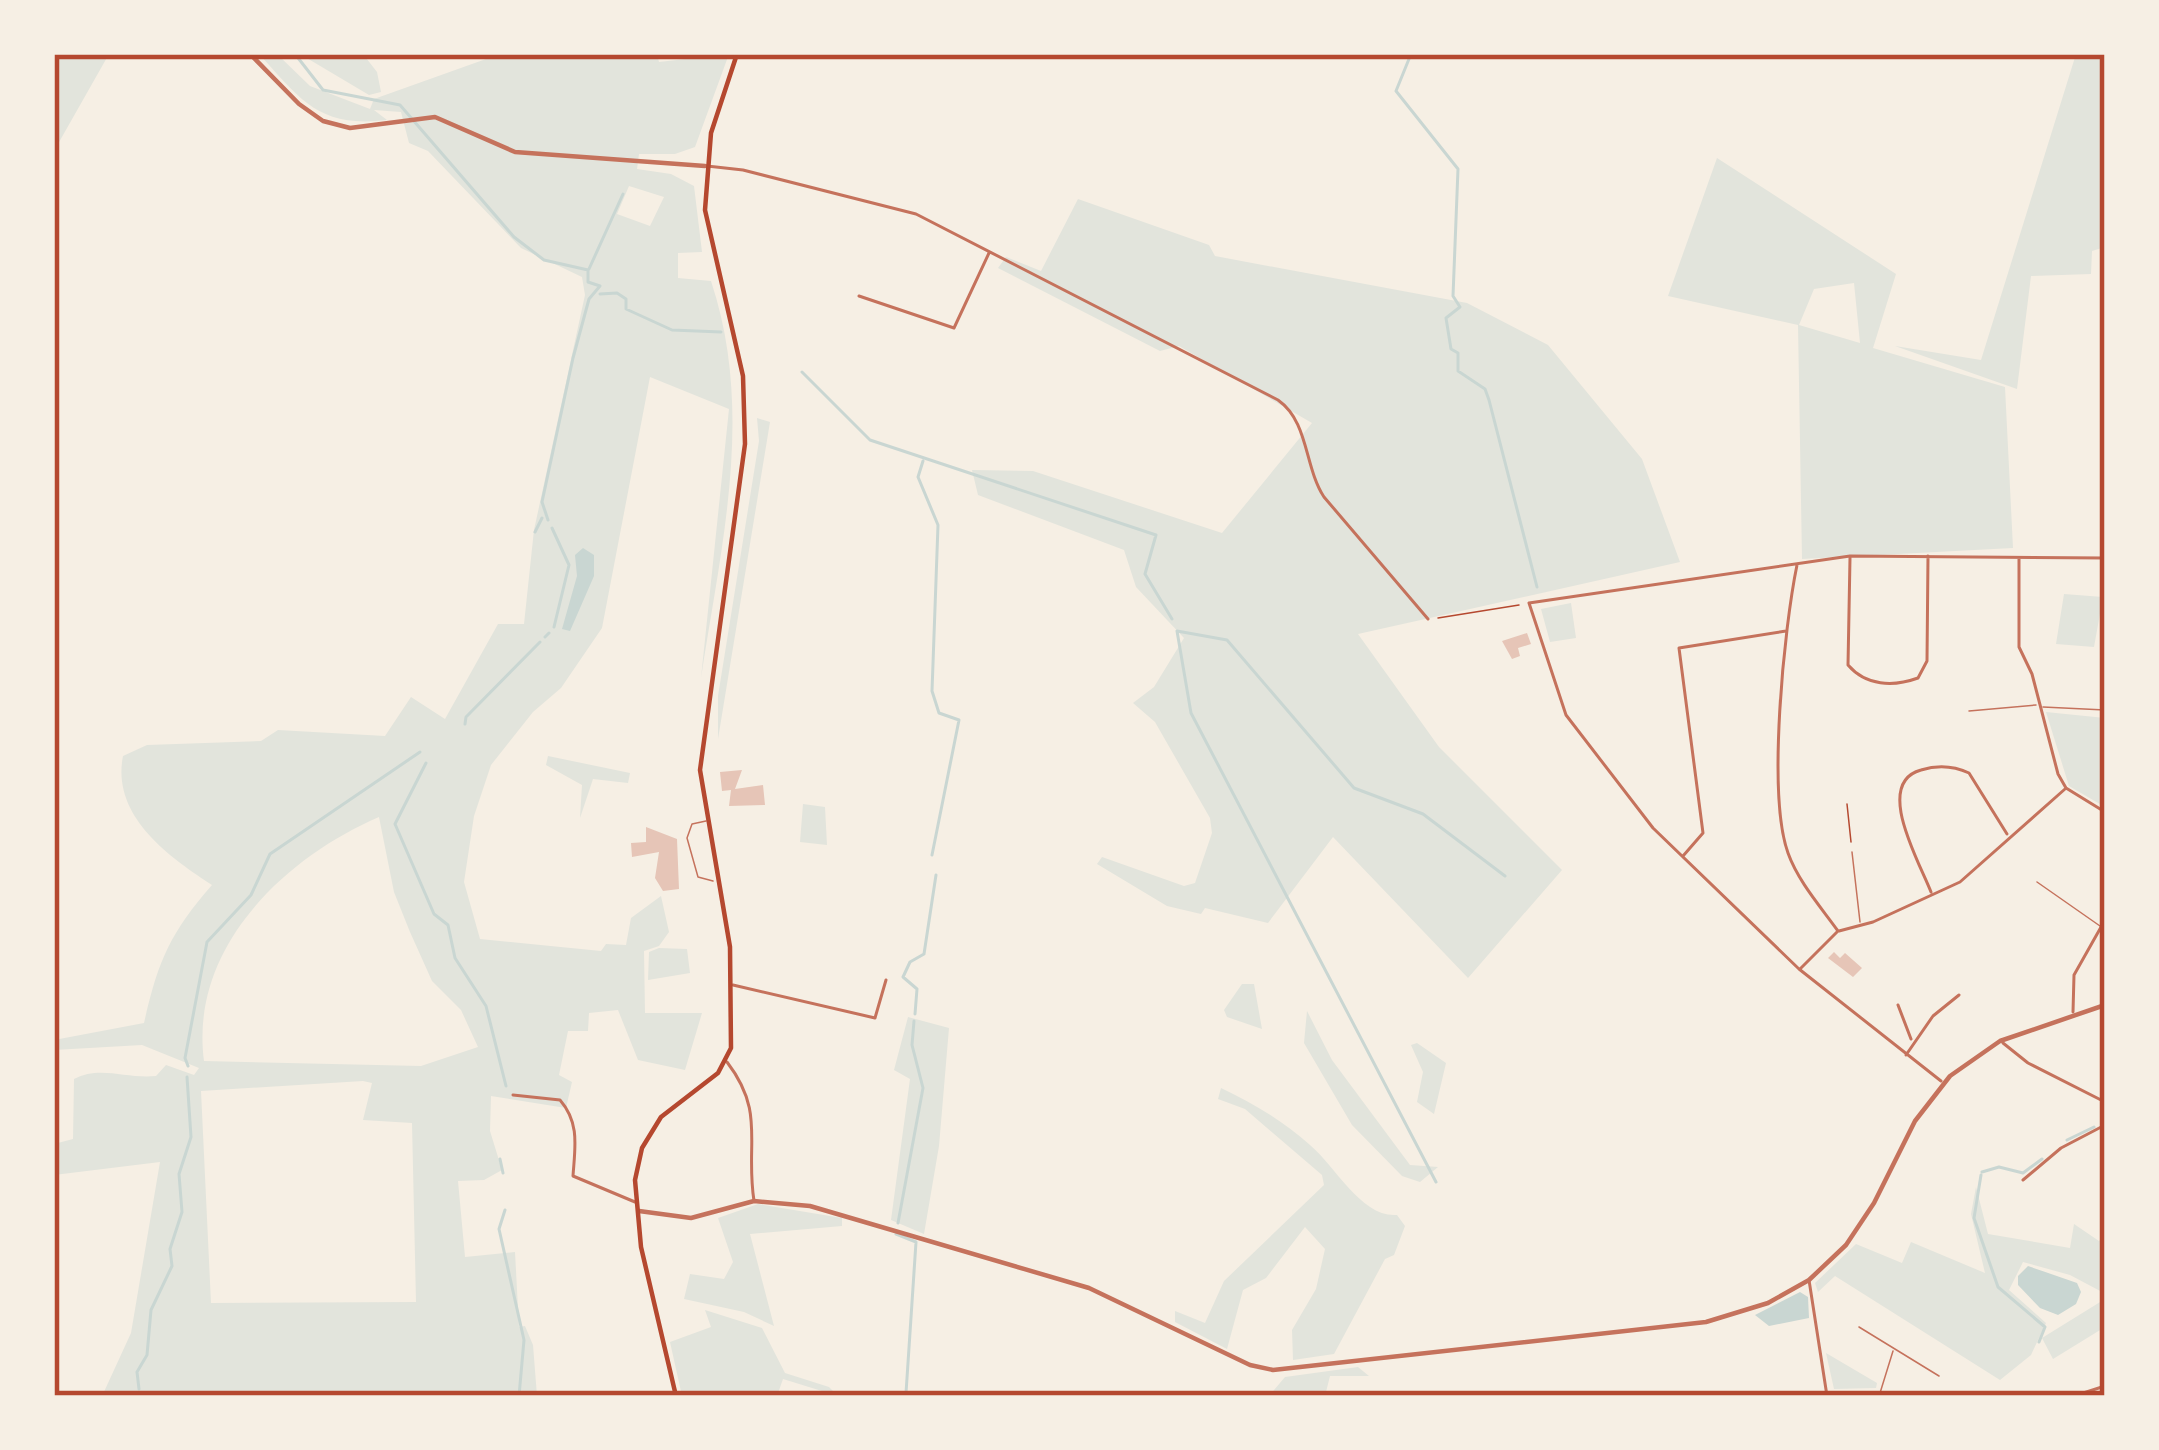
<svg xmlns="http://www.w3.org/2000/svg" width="2159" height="1450" font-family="'Asap Condensed',sans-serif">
<rect width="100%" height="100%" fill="#f6efe4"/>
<!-- green -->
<path fill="#e2e4dc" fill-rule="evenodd" d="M54,54H109L54,151Z
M259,54H277L310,86L370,109L374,99L500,54H657L659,62L729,54L695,147L675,154H639L637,169L671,174L694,186L702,252L678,253V278L711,281C755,413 721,545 701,678L729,409L650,377L602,628L561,688L533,712L491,765L474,816L464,882L480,939L601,951L606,944L626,945L631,918L661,896L669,932L659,946L644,951L645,1013H702L685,1070L638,1060L618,1010L589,1013L588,1031H568L559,1075L572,1082L566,1108L491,1096L490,1131L502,1170L484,1180L458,1181L465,1257L515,1252L519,1327L525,1326L533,1345L537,1396H65L103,1394L131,1333L160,1162L54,1175V1144L73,1139L74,1079C100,1065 126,1079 156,1076L166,1065L194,1075L199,1068L142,1045L54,1050V1040L144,1023C158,961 170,933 212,885C169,857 111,816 123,756L147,745L261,741L278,730L385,736L411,697L445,719L498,624H524L534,530L585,295L582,277L521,248L428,151L409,143L401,112L374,110L387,120C319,128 302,101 259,54ZM629,186L664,197L650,226L617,214ZM379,817L394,892L410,932L432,981L461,1010L478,1047L421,1066L204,1061C189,948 284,858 379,817ZM363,1081L372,1083L363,1120L412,1123L416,1302L211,1303L201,1091Z
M300,54H363L377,72L381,92L369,95Z
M2076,54H2105V247L2092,251L2091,274L2031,276L2017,389L1895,346L1981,360Z
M1717,158L1896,274L1873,348L2005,387L2013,548L1802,559L1798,325L1668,296ZM1854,283L1860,343L1799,325L1814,289Z
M1078,199L1209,245L1215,256L1467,303L1548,345L1642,459L1680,562L1358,634L1439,747L1562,870L1468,978L1333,837L1268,923L1205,908L1201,914L1167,906L1097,864L1102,857L1184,886L1195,883L1212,833L1210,818L1155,722L1133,703L1154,687L1184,638L1136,587L1124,550L978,495L972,470L1033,471L1222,533L1312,423L1179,346L1160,351L998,268L1006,257L1041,271Z
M757,418L770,422L718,739V696L759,441Z
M2064,594L2103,597L2094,647L2056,644Z
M1571,603L1576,638L1550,642L1541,609Z
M2046,712L2105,718V807L2069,786Z
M548,756L630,773L628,783L593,779L580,818L582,785L546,765Z
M803,804L825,807L827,845L800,842Z
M659,948L687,949L690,973L648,980L649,952Z
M1242,984H1254L1262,1029L1227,1017L1224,1010Z
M1307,1011L1332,1060L1410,1165L1438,1167L1420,1182L1402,1176L1352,1125L1304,1043Z
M908,1017L949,1028L939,1146L924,1234L891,1220L910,1079L894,1070Z
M1417,1043L1446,1063L1434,1114L1417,1102L1423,1072L1411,1045Z
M1221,1088C1253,1103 1283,1121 1310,1145C1335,1166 1362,1218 1397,1215L1405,1226L1394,1255L1385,1259L1334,1354L1293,1360L1292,1330L1316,1289L1325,1249L1305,1227L1266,1278L1243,1290L1227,1349L1175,1322V1311L1205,1323L1224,1281L1324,1185L1322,1175L1245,1109L1218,1099Z
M1976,1187L1988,1234L2070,1248L2074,1224L2099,1241L2105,1235L2104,1293L2070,1275L2023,1262L2009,1290L2046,1323L2031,1355L2000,1380L1835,1276L1818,1292L1815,1283L1856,1244L1902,1263L1911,1242L1985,1273L1971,1214Z
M758,1204L842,1218V1226L750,1234L774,1326L744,1312L684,1299L690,1274L724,1279L733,1262L718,1218Z
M2105,1299V1327L2053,1359L2042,1338Z
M705,1310L762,1328L785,1373L829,1387L838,1396L783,1379L777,1396H682L670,1342L711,1327Z
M1826,1353L1877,1383L1876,1388L1834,1389Z
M1358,1367L1369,1376H1330L1325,1396H1269L1285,1377Z"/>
<!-- water -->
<path fill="#c9d6d2" d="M583,548L594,555V576L570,631L562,629L577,576L575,555Z
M2028,1266L2077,1283L2081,1292L2076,1304L2058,1315L2040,1308L2018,1285V1276Z
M1800,1292L1808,1297L1809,1318L1769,1326L1755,1315Z"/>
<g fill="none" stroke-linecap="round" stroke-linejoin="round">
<!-- stream -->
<path stroke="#c9d6d2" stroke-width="3" d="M295,54L323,90L400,105L514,237L544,260L588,270V282L600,286L589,299L573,358L542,502L548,520
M1411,54L1396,91L1458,169L1453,296L1460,307L1446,318L1451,349L1458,353V371L1485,389L1489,400L1537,587
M589,269L623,194
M600,294L617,293L626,299V309L672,330L721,332
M802,372L870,440L1156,535L1145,574L1172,619
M923,461L918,477L938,525L932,691L939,713L959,720L932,855
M552,528L569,565L554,627
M535,532L542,518
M545,637L549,633
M465,724L466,717L540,642
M426,763L395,824L434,914L448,925L455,958L486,1006L506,1086
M915,1014L917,989L903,977L910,962L924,954L936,875
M188,1066L185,1058L207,942L251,895L270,854L420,752
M2067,1140L2094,1127
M500,1159L503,1173
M1982,1172L1999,1167L2023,1173L2042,1159
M1981,1175L1974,1218L1998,1287L2045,1327L2039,1342
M1436,1182L1191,713L1177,631L1227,640L1354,788L1423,814L1505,876
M505,1210L499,1229L524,1340L519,1396
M898,1223L923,1088L912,1045L914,1021
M896,1234L916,1242L906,1393
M139,1389L137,1372L147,1355L151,1310L172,1266L170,1249L182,1212L179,1174L191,1137L187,1077"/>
</g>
<!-- building -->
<path fill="#e6c5b7" d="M1527,633L1531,644L1518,648L1520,656L1512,659L1502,641Z
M742,770L735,789L763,785L765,805L729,806L731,790L722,791L720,772Z
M646,827L677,839L679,889L663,891L655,878L659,852L632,857L631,843L646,842Z
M1834,952L1840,958L1845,953L1862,968L1853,977L1828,958Z"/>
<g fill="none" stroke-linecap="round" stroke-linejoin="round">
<!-- path -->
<path stroke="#b5482f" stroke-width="1.5" d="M1438,618L1519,605
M1847,804L1851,842"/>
<!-- service -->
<path stroke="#c5725c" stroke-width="1.5" d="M2043,707L2105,710
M1969,711L2036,705
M706,821L692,824L687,838L698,877L713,881
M1852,852L1860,922
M2037,882L2100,926
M1859,1327L1939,1376
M1880,1393L1893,1351"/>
<!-- minor -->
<path stroke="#c5725c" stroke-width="3" d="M707,166L743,170L916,214L1278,400C1309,422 1304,466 1324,497L1428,619
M859,296L954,328L989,253
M1850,558L1848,665C1866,686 1893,687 1918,678L1927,661L1928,556
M2019,559V647L2032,674L2058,774L2066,788L2105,812
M1797,565C1784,628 1767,795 1788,853C1798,881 1820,906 1838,931L1801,968
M1683,856L1703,833L1679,648L1786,631
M1931,892C1920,863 1873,783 1921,770C1937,765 1954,766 1969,773L2007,834
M1839,931L1873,922L1960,882L2065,789
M733,985L875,1018L886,980
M1898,1005L1911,1039
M2073,1012L2074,975L2105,920
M2003,1043L2028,1063L2105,1102
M1906,1055L1933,1016L1959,995
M727,1062C766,1113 745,1143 754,1201
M1941,1081L1799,969L1653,828L1566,715L1529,603L1850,556L2105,558
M513,1095L560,1100C580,1123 575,1147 573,1176L635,1202
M2023,1180L2061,1148L2105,1125
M1809,1280L1827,1396
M1829,1395L1892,1396
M2074,1396L2105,1386"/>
<!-- tertiary -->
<path stroke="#c5725c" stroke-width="4.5" d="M250,54L299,104L323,121L350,128L435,117L515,152L705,166
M639,1211L691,1218L754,1201L810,1206L1089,1288L1250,1365L1273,1370L1706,1322L1768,1303L1809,1280L1846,1245L1874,1203L1915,1121L1950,1076L2000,1041L2105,1005"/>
<!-- secondary -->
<path stroke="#b5482f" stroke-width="4.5" d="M676,1396L641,1247L635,1180L642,1148L661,1117L718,1073L731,1048L730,947L700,770L745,444L743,376L705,210L711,133L737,54"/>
</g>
<!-- border -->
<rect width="2159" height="1450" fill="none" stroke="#f6efe4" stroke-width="114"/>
<rect x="57" y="57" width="2045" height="1336" fill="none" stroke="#b5482f" stroke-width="4.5"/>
</svg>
